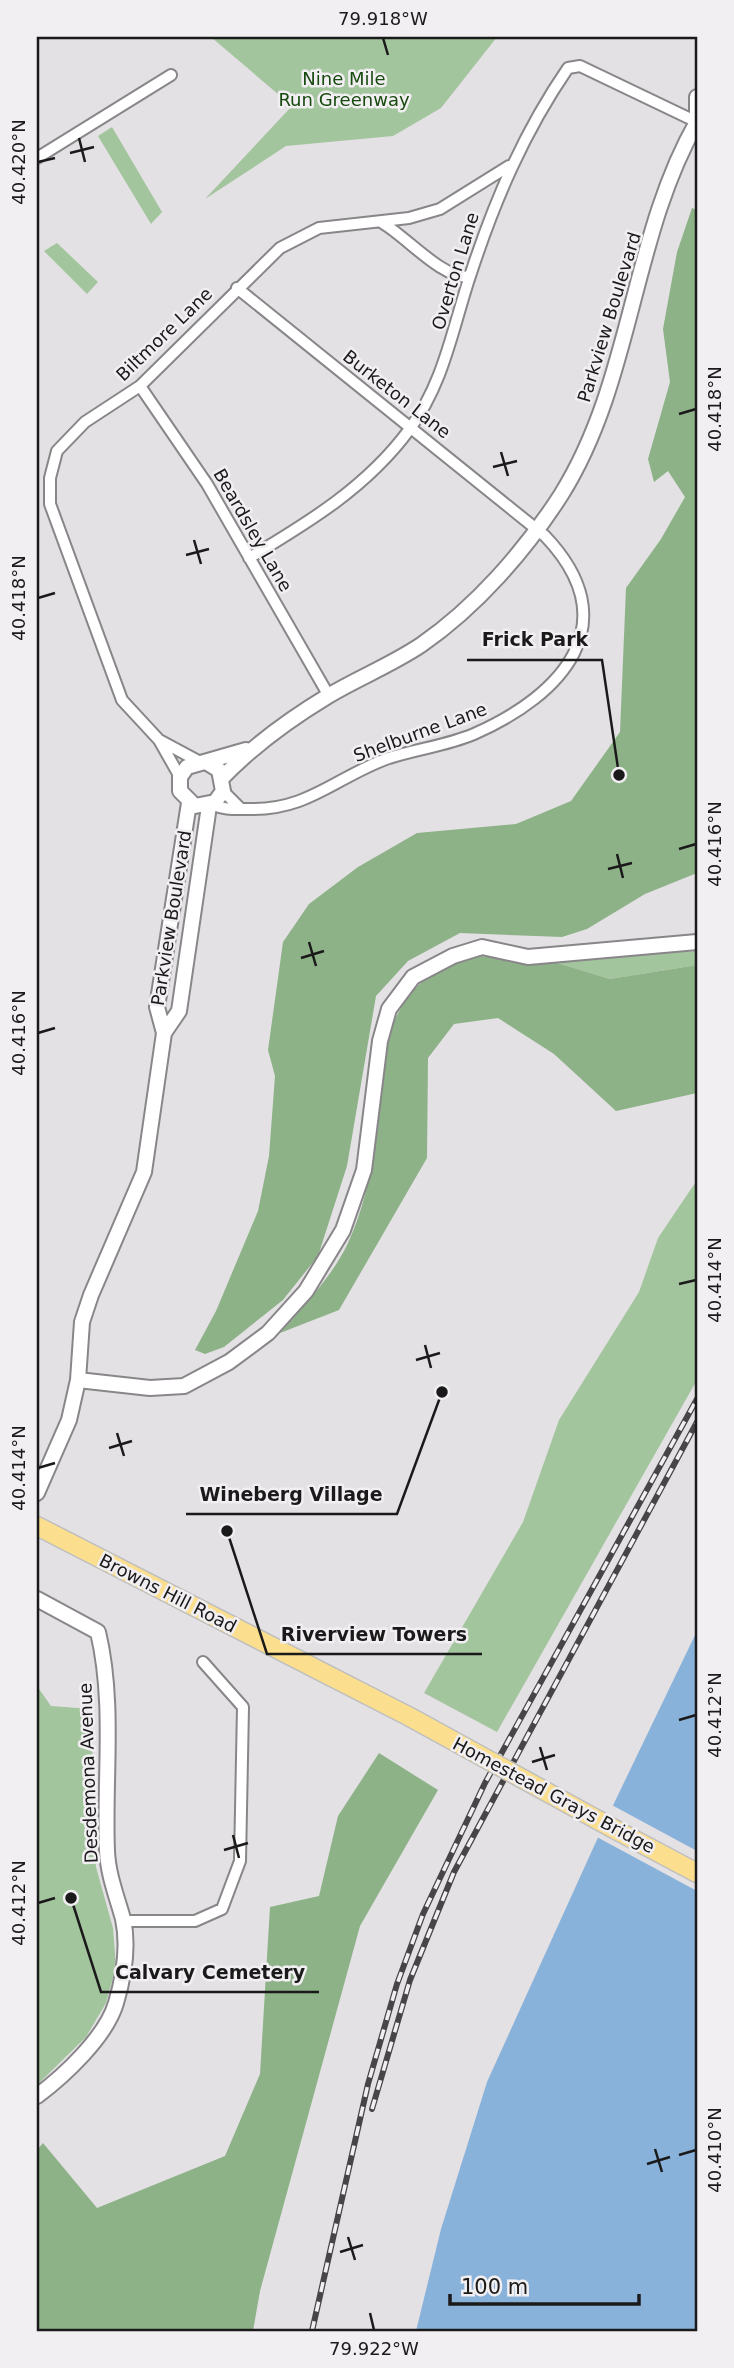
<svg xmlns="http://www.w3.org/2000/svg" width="734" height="2368" font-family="'DejaVu Sans',sans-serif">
<rect width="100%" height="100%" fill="#e4e1e5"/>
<!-- green -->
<path fill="#a3c59d" d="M211,37H497L441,108L393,136L286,146L205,199L292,106Z
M112,127L162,212L151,224L98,136Z
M57,243L98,282L87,294L44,251Z
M697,951V965L610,979L551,961Z
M697,1180V1380L497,1732L424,1693L523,1522L559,1420L639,1292L658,1238Z
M37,1686L51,1706L91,1709L96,1867L113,1928L116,1966L106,2003L86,2037L37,2085Z"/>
<!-- forest -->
<path fill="#8db287" d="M692,208L697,210V873L645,894L587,929L562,937L460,933L408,961L376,996L347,1166L318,1256L283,1300L224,1347L205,1354L195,1350L216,1311L258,1211L269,1156L275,1076L268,1050L283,942L309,904L358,867L417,833L516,824L571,801L620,732L626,588L661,539L685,497L668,471L654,482L648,459L670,382L663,329L677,252Z
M481,956L535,963L551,961L610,979L697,965V1093L616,1111L554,1054L498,1018L454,1024L428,1058L427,1158L339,1310L280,1333C304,1305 332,1277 348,1243C378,1178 379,1103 389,1033C407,988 431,965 481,956Z
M379,1753L438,1790L360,1926L260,2291L253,2331H37V2150L43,2143L97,2208L225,2156L260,2074L270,1907L319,1896L338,1816Z"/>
<!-- water -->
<path fill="#88b2d9" d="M697,1631V2331H416L441,2229L487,2082L605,1822Z"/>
<!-- pier -->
<path fill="#e4e1e5" d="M610,1804L697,1851V1891L595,1836Z"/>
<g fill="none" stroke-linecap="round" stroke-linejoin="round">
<!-- minor casing -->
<g stroke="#89868a" stroke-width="14">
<path id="minor" d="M37,158L171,75
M381,222C407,237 441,278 469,277
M140,386L207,484L329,696
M249,558C309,522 367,487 409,430C445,381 452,329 471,273C495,200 524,132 568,68L580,66L697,122
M159,740L200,762
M180,777L159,740L122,700L50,504V478L57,451L85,422L140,386L280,248L319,228L409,218L440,209L509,166
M223,791L241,809
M211,804C224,810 234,809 248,809C307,811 335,778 386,759C415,749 446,746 474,734C563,695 628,623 545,536L237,288
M123,1921H195L222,1909L240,1861L243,1707L203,1662"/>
</g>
<!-- tertiary casing -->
<g stroke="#89868a" stroke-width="18">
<path id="tertiary" d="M697,122V97
M206,762L219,770L223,791L215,802L195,806L180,791V777L187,767L246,750
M223,777C254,745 290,719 328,696C358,678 391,665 421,645C476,607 525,551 561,495C633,380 631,237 697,122
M164,1033L179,1011L209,806
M78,1380L150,1388L184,1386L229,1362L268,1333L306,1291L343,1230L364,1170L380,1041L389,1009L413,977L453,956L482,947L528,957L697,942
M37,1493L69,1420L78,1380L82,1322L91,1295L144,1172L164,1033L157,1007L189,803
M37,1599L98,1632C115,1703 104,1779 107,1851C108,1875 117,1897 123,1919C129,1947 124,1976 116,2003C106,2037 64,2076 37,2096"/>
</g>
<!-- primary casing -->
<g stroke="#bfbfbf" stroke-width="21">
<path id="primary" d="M37,1526L410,1717
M616,1830L697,1873"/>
</g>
<!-- minor -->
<use href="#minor" stroke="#fff" stroke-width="10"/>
<!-- tertiary -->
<use href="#tertiary" stroke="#fff" stroke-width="14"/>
<!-- primary -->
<use href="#primary" stroke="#fbdf8e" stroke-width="18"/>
<!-- rail casing -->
<g stroke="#474547" stroke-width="6">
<path id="rail" d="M372,2109L410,1980L454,1872L697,1422
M312,2331L368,2084L397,1984L423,1914L485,1783L697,1399"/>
</g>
<!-- rail -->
<use href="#rail" stroke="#f2eff2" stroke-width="3.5" stroke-dasharray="10" stroke-linecap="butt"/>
<!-- primary-bridge casing -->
<g stroke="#bfbfbf" stroke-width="21" stroke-linecap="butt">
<path id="primary-bridge" d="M410,1717L616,1830"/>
</g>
<!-- primary-bridge -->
<use href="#primary-bridge" stroke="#fbdf8e" stroke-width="18"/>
</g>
<!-- ticks -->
<path fill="none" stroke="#1b1a1b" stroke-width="2.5" d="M383,38L388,55M79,138L85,162M70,153L94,147M38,162L55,158M679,414L696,409M501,452L508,476M493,467L517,461M194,540L201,564M186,555L209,549M38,598L55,593M679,849L696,844M617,854L623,878M608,869L632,863M309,942L316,966M301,958L324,951M38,1033L55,1028M679,1284L696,1280M425,1345L431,1368M416,1360L440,1353M117,1433L124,1456M109,1448L132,1441M38,1468L55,1463M679,1720L696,1715M540,1747L547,1770M532,1762L555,1755M233,1835L239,1858M224,1850L248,1843M38,1903L55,1898M655,2149L662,2172M679,2155L696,2150M647,2164L670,2157M348,2237L355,2260M340,2252L363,2245M370,2313L374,2330"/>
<g text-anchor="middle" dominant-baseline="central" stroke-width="5" stroke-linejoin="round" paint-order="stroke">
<!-- park labels -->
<g font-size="18" fill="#174a0e" stroke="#f2eff2">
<text x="344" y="78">Nine Mile<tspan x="344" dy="21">Run Greenway</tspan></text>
</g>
<!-- street labels -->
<g font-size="18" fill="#1b1a1b" stroke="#f2eff2">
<text transform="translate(455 271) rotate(-73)">Overton Lane</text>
<text transform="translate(609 317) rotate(-73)">Parkview Boulevard</text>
<text transform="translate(164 334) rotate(-44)">Biltmore Lane</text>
<text transform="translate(397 394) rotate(38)">Burketon Lane</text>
<text transform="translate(253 530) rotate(60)">Beardsley Lane</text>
<text transform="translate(420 732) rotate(-20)">Shelburne Lane</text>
<text transform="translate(171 918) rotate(-81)">Parkview Boulevard</text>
<text transform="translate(168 1593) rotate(27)">Browns Hill Road</text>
<text transform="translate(88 1773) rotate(-92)">Desdemona Avenue</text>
<text transform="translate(554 1795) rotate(28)">Homestead Grays Bridge</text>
</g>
</g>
<!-- callouts -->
<path fill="none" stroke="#1b1a1b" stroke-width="2.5" d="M619 775L602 660H467M442 1392L397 1514H186M227 1531L267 1654H482M71 1898L101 1992H319"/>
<g fill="#1b1a1b" stroke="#f2eff2" stroke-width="2.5">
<circle cx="619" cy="775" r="7"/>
<circle cx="442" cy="1392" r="7"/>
<circle cx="227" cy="1531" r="7"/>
<circle cx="71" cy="1898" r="7"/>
</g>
<g font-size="19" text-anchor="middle" font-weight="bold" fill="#1b1a1b" stroke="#f2eff2" stroke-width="5" stroke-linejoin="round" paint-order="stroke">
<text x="535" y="646">Frick Park</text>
<text x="291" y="1501">Wineberg Village</text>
<text x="374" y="1641">Riverview Towers</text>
<text x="210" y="1979">Calvary Cemetery</text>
</g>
<!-- border -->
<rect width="734" height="2368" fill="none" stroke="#f2eff2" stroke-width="77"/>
<!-- scale -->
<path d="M450 2294v10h189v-10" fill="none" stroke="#1b1a1b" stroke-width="3.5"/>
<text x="461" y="2294" font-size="21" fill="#1b1a1b" stroke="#f2eff2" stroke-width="5" paint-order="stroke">100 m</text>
<rect x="38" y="38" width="658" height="2292" fill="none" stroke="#1b1a1b" stroke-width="2.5"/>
<g font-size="18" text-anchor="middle" fill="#1b1a1b">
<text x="383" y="25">79.918°W</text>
<text transform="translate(19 162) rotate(-90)" y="6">40.420°N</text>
<text transform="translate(715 409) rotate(-90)" y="6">40.418°N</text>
<text transform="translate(19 598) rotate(-90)" y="6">40.418°N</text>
<text transform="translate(715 844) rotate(-90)" y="6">40.416°N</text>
<text transform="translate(19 1033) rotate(-90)" y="6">40.416°N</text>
<text transform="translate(715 1280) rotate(-90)" y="6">40.414°N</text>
<text transform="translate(19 1468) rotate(-90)" y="6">40.414°N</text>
<text transform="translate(715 1715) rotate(-90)" y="6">40.412°N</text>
<text transform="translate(19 1903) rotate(-90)" y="6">40.412°N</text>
<text transform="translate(715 2150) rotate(-90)" y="6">40.410°N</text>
<text x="374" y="2355">79.922°W</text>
</g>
</svg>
